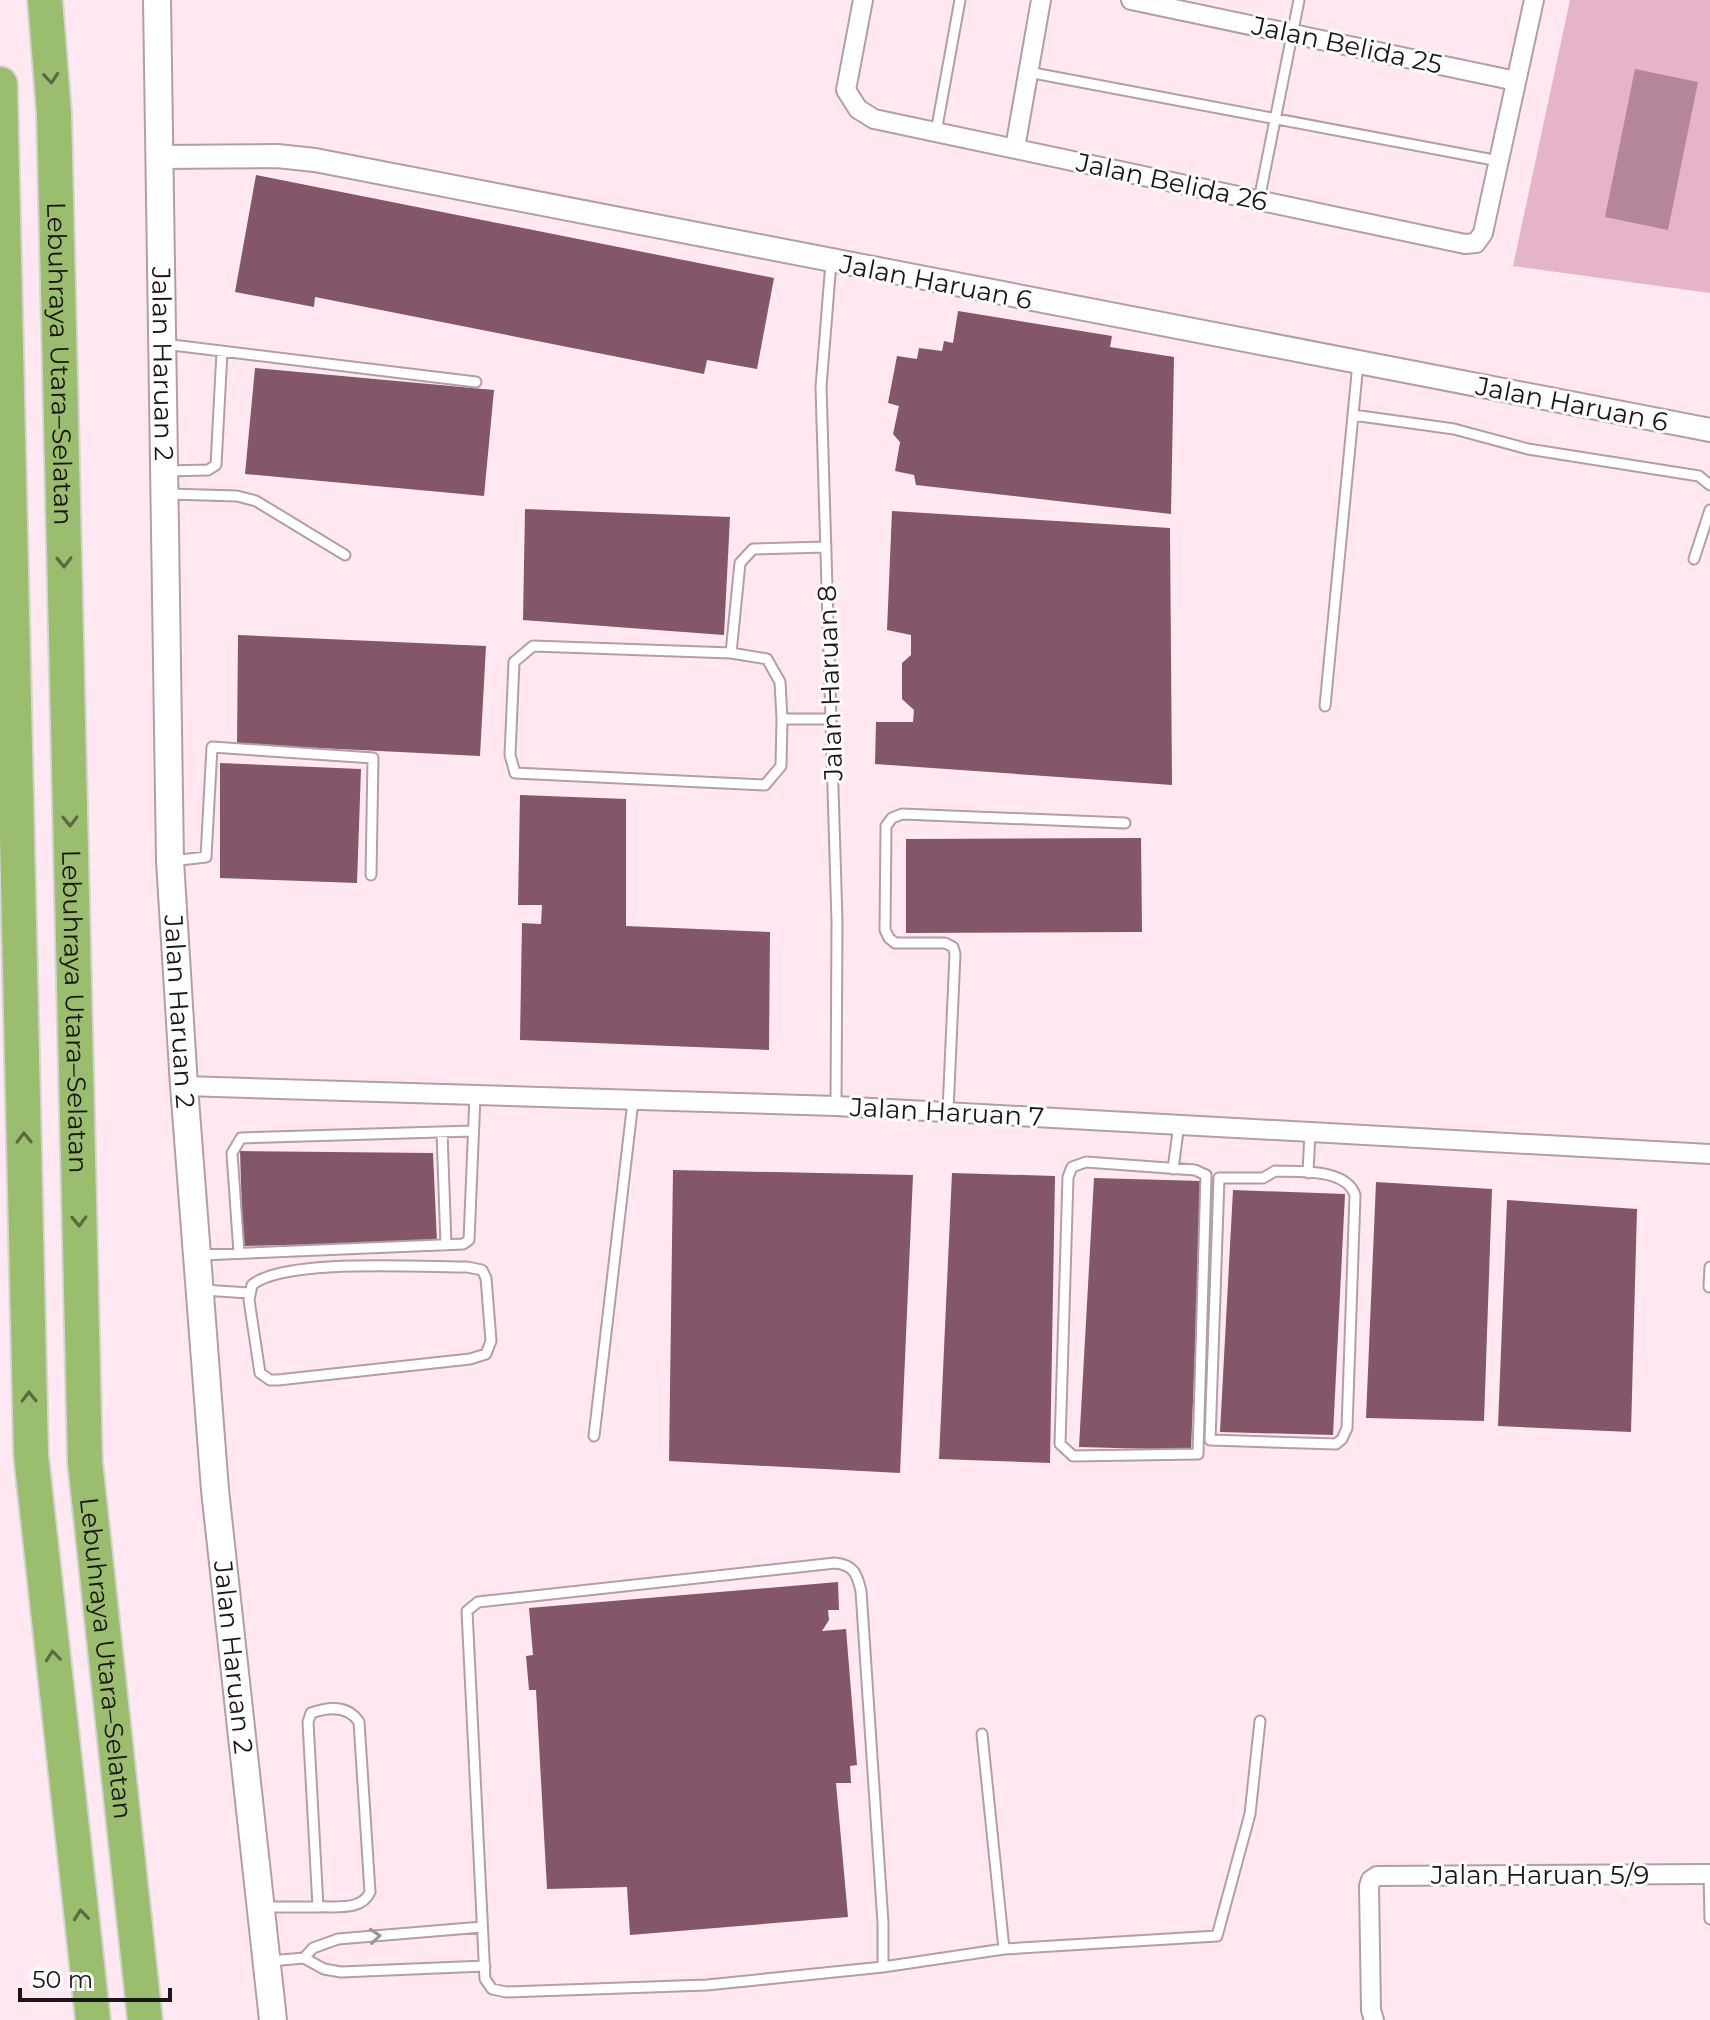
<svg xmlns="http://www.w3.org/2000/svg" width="1710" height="2020" font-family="Montserrat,sans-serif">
<rect width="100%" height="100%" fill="#ffe8f1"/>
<!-- green -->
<path fill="#e6b4c8" d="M1570,0H1710V293L1513,266Z"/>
<!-- water -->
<path fill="#b58599" d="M1635,69L1698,82L1668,230L1605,217Z"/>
<!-- building -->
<path fill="#835769" d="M256,175L774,278L757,369L707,360L704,374L315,297L314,307L235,292Z
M958,311L1112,336L1110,347L1174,357L1171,514L916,485L914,475L895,471L900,442L893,434L899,406L888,403L897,356L917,359L919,348L942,351L944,341L953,343Z
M255,368L494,390L484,496L245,474Z
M525,509L730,517L724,635L523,620Z
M892,511L1170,528L1172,785L875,764L876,722H913L914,710L902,699V663L911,655V635L887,630Z
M238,635L486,646L480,756L237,744Z
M220,763L361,769L357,883L220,878Z
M520,795L626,799V926L770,932L769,1050L520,1040L522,923L541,924L542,905H518Z
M1141,838L1142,932L906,933V839Z
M240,1151L433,1153L437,1242L243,1246Z
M673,1170L913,1175L900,1473L669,1461Z
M952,1173L1055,1176L1050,1463L939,1459Z
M1094,1178L1202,1181L1191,1450L1079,1447Z
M1376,1182L1492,1189L1484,1421L1366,1418Z
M1233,1190L1345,1194L1333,1435L1220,1432Z
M1507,1200L1637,1209L1631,1432L1498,1426Z
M838,1582L839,1610H828L829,1620L822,1631L846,1629L857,1765L850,1766L851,1783H836L848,1917L630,1935L627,1887L547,1889L536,1690H529L526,1656L533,1655L529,1608Z"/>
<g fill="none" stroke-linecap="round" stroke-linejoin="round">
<!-- service casing -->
<g stroke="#b39ea6" stroke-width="13">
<path id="service" d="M1028,72L1499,161
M936,132L960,0
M1259,200L1299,0
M831,262L821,387L837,922L836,1106
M164,344L476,382
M1353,415L1454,429L1528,449L1699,476L1710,485
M166,471L208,470L216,465L222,352
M169,494L237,496L256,501L345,555
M826,547L753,549L740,563L731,653L533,646L514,662L510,755L515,773L765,785L781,766L782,719H831
M1694,559L1710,510
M731,653L767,659L780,682L782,719
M1325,706L1358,363
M171,861L206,857L212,747L373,758L371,875
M948,1111L955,954L953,947L945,943H895L889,938L885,930L886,826L892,818L902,814L1125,823
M442,1132L446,1245
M1086,1162L1195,1170L1206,1175L1198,1454L1073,1456L1060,1444L1068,1177L1072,1167Z
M1173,1169L1179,1124
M1275,1171C1299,1172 1346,1168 1355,1195L1347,1428L1342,1439L1336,1444L1210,1440L1219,1178H1263Z
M1308,1173L1310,1132
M239,1253L232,1153L241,1138L473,1131
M200,1255L463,1244L469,1240L475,1096
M467,1267L482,1270L486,1278L491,1341L486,1354L470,1359L278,1380H270L260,1373L249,1300L252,1285C284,1258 421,1267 467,1267Z
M1709,1287L1710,1267
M203,1290L249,1293
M594,1436L633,1101
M835,1563C854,1565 857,1574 861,1591L883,1923V1967L707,1985L506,1992L492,1989L485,1979L467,1611L478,1602Z
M982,1734L1004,1949L1217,1936L1250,1814L1260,1721
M1709,1874L1710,1919
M262,1907H318L308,1722L311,1713C328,1707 348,1705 359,1722L370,1892C362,1911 336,1906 318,1907
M304,1958L313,1948L338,1939L482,1927
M270,1961L304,1958L324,1969L341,1972L485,1966
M883,1967L1004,1949"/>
</g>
<!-- minor casing -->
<g stroke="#b39ea6" stroke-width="22">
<path id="minor" d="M863,0L846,90L858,109L874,119L1465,244L1476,243L1483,233L1534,0
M1131,0L1516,81
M1015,148L1041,0
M184,1086L836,1106L1710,1154
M1374,2020L1371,2010L1369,1886L1371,1880L1377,1876L1710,1874"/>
</g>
<!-- tertiary casing -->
<g stroke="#b39ea6" stroke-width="26">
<path id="tertiary" d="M159,157L277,156L315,160L1710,430"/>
</g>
<!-- secondary casing -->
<g stroke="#b39ea6" stroke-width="30">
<g id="secondary">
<path id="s1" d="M157,0L170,861L184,1086L215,1490L273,2020"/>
</g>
</g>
<!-- motorway casing -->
<g stroke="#d6d5d5" stroke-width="38">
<g id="motorway">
<path id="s2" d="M45,0L54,113L85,1462L145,2020"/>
<path d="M0,84L31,1455L93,2020"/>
</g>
</g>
<!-- service -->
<use href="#service" stroke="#fff" stroke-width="9"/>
<!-- minor -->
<use href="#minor" stroke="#fff" stroke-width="18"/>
<!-- tertiary -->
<use href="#tertiary" stroke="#fff" stroke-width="22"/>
<!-- secondary -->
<use href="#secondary" stroke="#fff" stroke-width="26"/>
<!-- motorway -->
<use href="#motorway" stroke="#9bbe6e" stroke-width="34"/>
</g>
<!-- one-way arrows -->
<defs><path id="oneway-chevron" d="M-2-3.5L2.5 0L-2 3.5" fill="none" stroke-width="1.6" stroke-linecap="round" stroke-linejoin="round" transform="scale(2)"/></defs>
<g stroke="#5c6a43">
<use href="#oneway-chevron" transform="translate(51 78) rotate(85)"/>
<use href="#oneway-chevron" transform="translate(64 562) rotate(89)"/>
<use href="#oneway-chevron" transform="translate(70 821) rotate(89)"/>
<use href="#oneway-chevron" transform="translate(24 1138) rotate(-91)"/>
<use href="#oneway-chevron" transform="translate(79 1221) rotate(89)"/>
<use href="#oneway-chevron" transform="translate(29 1397) rotate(-91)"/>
<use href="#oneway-chevron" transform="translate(53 1656) rotate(-96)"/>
<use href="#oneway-chevron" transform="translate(81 1915) rotate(-96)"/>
</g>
<use stroke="#999697" href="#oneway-chevron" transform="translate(375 1936) rotate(-5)"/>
<g text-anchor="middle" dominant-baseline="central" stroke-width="6" stroke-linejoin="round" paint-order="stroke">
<!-- street labels -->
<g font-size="26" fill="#1c1518" stroke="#fcfcfc">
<text transform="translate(1347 45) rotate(12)">Jalan Belida 25</text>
<text transform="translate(1172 182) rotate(12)">Jalan Belida 26</text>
<text transform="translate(936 282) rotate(11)">Jalan Haruan 6</text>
<text stroke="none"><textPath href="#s2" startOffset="364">Lebuhraya Utara–Selatan</textPath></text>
<text stroke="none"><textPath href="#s1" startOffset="364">Jalan Haruan 2</textPath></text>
<text transform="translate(1572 404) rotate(11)">Jalan Haruan 6</text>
<text transform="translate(830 683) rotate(-92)">Jalan Haruan 8</text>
<text stroke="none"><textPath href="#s2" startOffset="1012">Lebuhraya Utara–Selatan</textPath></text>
<text stroke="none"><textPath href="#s1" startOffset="1012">Jalan Haruan 2</textPath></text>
<text transform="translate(947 1112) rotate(3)">Jalan Haruan 7</text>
<text stroke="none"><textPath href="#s2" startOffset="1660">Lebuhraya Utara–Selatan</textPath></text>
<text stroke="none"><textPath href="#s1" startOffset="1660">Jalan Haruan 2</textPath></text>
<text x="1540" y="1875">Jalan Haruan 5/9</text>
</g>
</g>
<!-- scale -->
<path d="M20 1988v12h150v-12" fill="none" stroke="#1c1518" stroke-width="4"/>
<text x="32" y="1988" font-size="24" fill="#1c1518" stroke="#fcfcfc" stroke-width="6" paint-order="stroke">50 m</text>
</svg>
